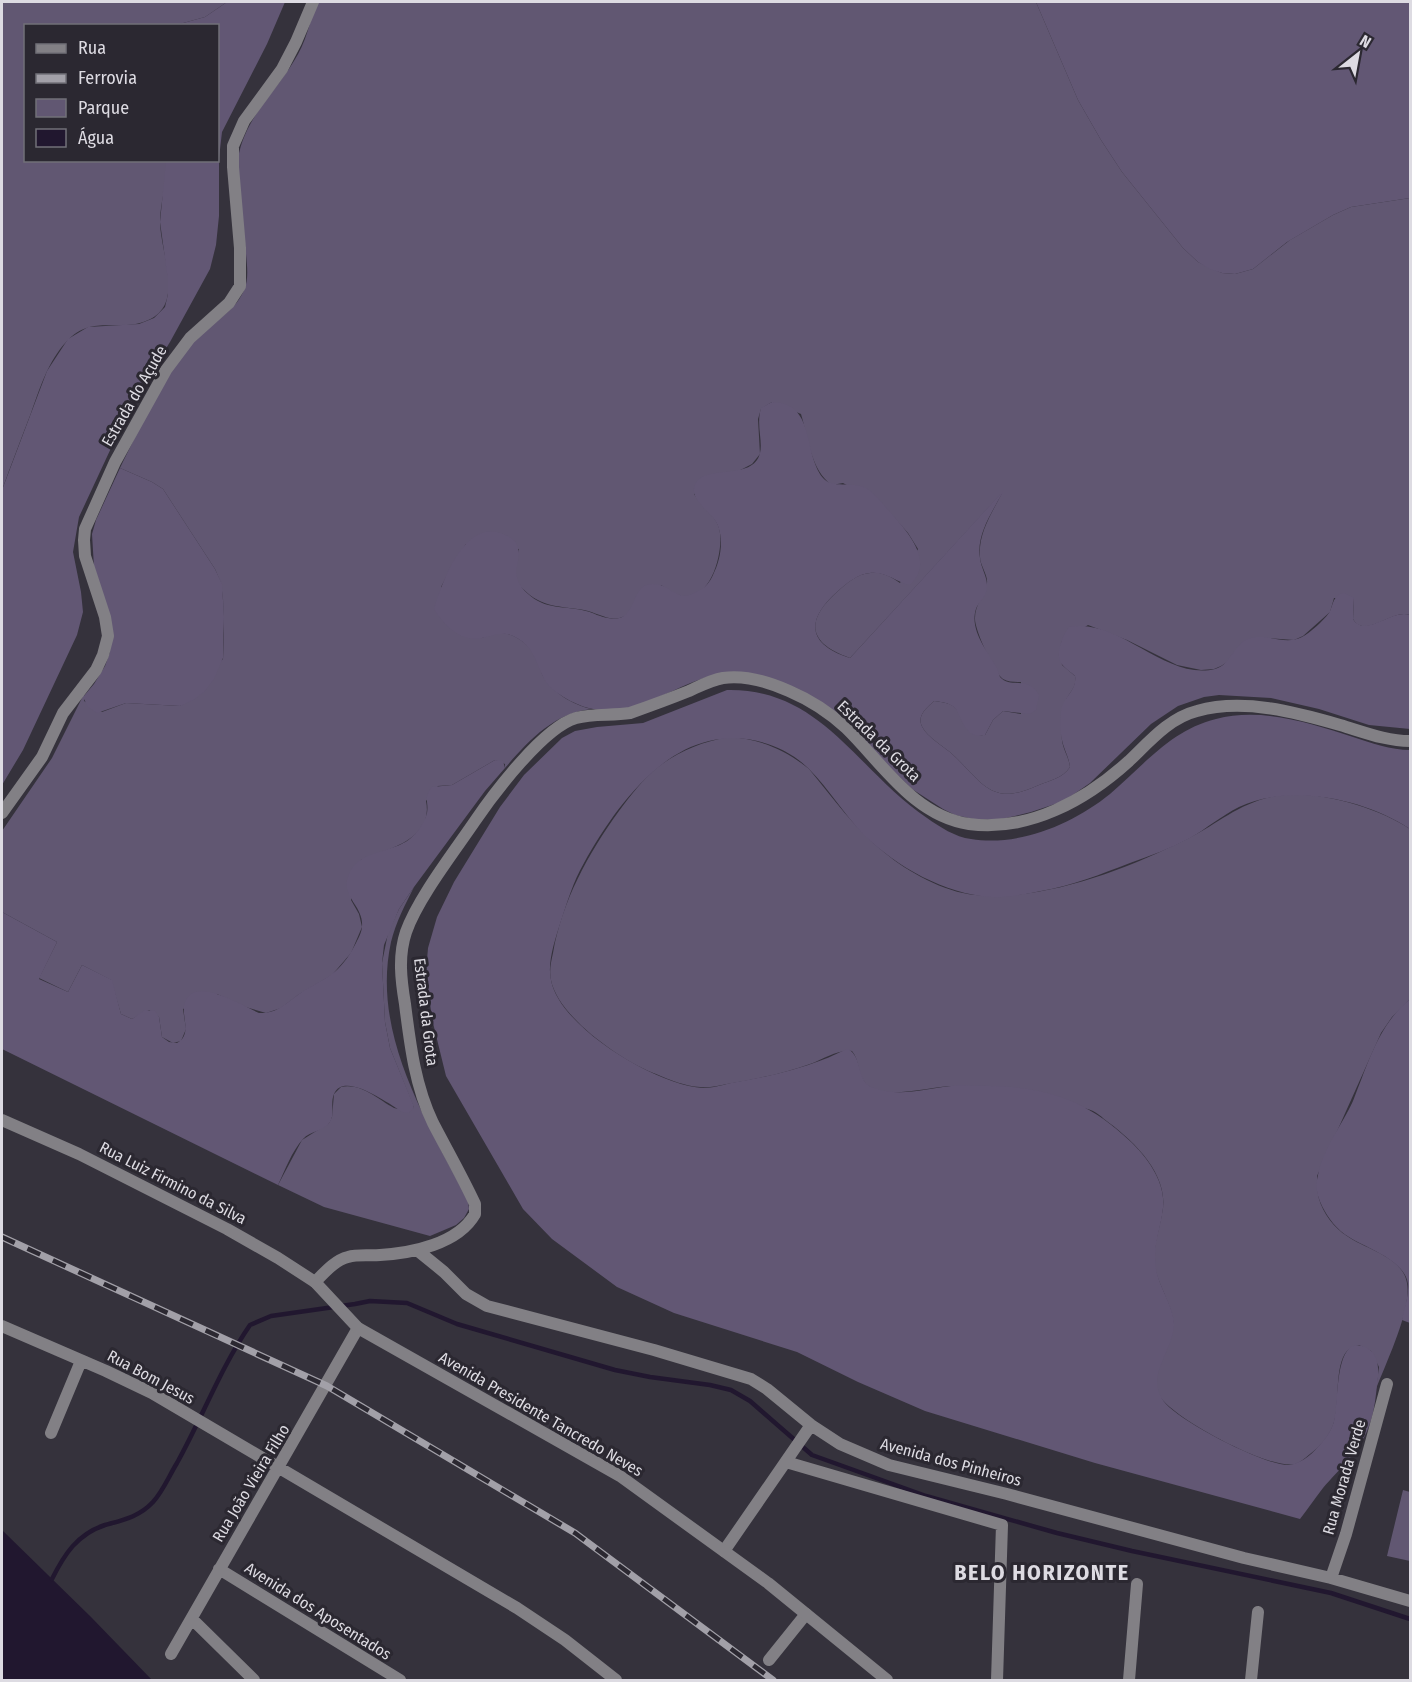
<svg xmlns="http://www.w3.org/2000/svg" width="1412" height="1682" font-family="'Fira Sans Condensed',sans-serif">
<rect width="100%" height="100%" fill="#35323c"/>
<!-- green -->
<path fill="#615772" d="M2,2H227L205,17L176,25L26,26V160L166,161C168,179 161,200 160,219C159,253 190,310 140,323C114,330 90,316 67,341C48,361 40,388 31,413C21,439 11,465 2,490Z
M316,2H1036L1078,100L1101,140L1122,172L1183,248L1198,262L1222,273L1235,274L1253,269L1290,240L1333,215L1351,207L1410,198V615C1392,608 1365,640 1353,619L1354,598H1334L1330,612L1303,636L1294,640L1265,638L1221,666L1214,669L1201,670L1177,665L1127,640L1088,625L1062,641L1060,649L1062,665L1075,676C1077,688 1069,692 1065,702C1063,707 1061,734 1062,740C1063,750 1069,757 1070,767C1063,778 1051,780 1039,785C990,808 983,782 951,753C942,745 925,736 921,724C918,714 928,707 934,701C940,702 947,702 953,706C967,716 961,737 985,735L993,720L1003,711L1021,714V682C1015,682 1008,682 1003,679C995,674 974,629 975,618C975,605 984,595 987,583C988,575 980,565 980,557C978,533 992,513 1002,493L850,658C807,643 805,620 838,591C847,583 857,574 870,573C881,571 891,577 900,583L918,549L908,533L882,504L843,483L832,485C811,471 808,437 801,414L772,402L761,409L758,419L760,454L752,464L694,494C701,506 715,514 719,528C725,549 711,604 681,596C674,595 667,589 661,585L625,616C610,623 599,613 584,610C561,606 542,608 523,589C520,586 517,583 516,577C514,569 517,558 519,549L466,544L454,562L441,587L481,638C487,636 493,633 499,633C514,632 530,645 537,658C540,663 540,670 543,676C553,693 573,705 592,709C554,713 529,740 505,768V764L495,760L452,785L438,786L426,801C434,840 387,849 361,860L351,900L359,914L362,927L351,953L332,975L298,995L281,1008L266,1013L242,1006L217,994L183,1009L186,1029L181,1041L173,1043L162,1037L159,1017L149,1010L132,1019L121,1014L111,980L82,965L68,992L39,978L57,942L2,912V831L52,758L84,694V701L102,712L126,703L180,706L223,659L224,633L223,599L221,583L215,569L163,489L152,482L120,468C141,426 160,381 189,345C205,325 234,315 244,290C249,279 247,266 246,254C244,227 235,185 238,159C244,119 274,94 294,61C306,43 310,22 316,2Z
M728,737C758,738 786,750 809,769C833,798 855,829 885,853C908,872 944,892 975,895C1045,901 1125,870 1187,839C1220,823 1238,803 1276,796C1315,789 1378,807 1410,829V999L1392,1017L1381,1033L1317,1176C1318,1183 1317,1192 1319,1199C1323,1213 1334,1228 1347,1236C1365,1249 1403,1257 1407,1283C1412,1309 1386,1363 1376,1389L1379,1367L1371,1351L1359,1345C1354,1347 1350,1348 1347,1351C1334,1366 1340,1403 1334,1422C1331,1434 1320,1447 1310,1454C1305,1458 1301,1462 1295,1464C1271,1471 1167,1416 1158,1393C1150,1371 1170,1349 1173,1328C1176,1312 1159,1287 1155,1268C1152,1249 1159,1232 1162,1214C1171,1175 1133,1140 1104,1119C1101,1116 1097,1113 1093,1111C1082,1106 1065,1106 1053,1104C1031,1100 1008,1096 986,1092C976,1090 965,1086 955,1086C933,1085 884,1102 866,1084C857,1075 860,1060 852,1051C838,1049 824,1059 810,1064C783,1074 755,1079 727,1084C717,1086 709,1088 700,1087C685,1086 670,1080 656,1074C623,1062 558,1017 551,980C549,971 551,962 553,953C562,901 588,854 619,811C631,795 643,779 658,767C679,751 702,742 728,737Z
M414,887C405,905 396,922 391,942C371,1034 427,1122 468,1200L469,1209L464,1218L456,1225L430,1236L324,1207L278,1185L302,1140L329,1123L332,1117L334,1094L341,1087C362,1083 377,1099 394,1108C400,1110 407,1108 414,1108L390,1048L385,1022L382,963L388,933L399,909Z
M1403,1490L1410,1492V1561L1387,1556Z"/>
<!-- forest -->
<path fill="#625774" d="M227,2H285L267,44L222,132L219,158V216L216,245L210,269L170,342L132,403L79,517L73,552L81,592L83,612L77,635L23,750L2,785V490L47,371L68,339L88,327L139,324L154,318L165,307L168,294V280L160,222L166,161L218,160V26L176,25L205,17Z
M1036,2H1410V198L1351,207L1333,215L1287,242L1253,269L1235,274L1222,273L1210,269L1198,262L1183,248L1122,172L1101,140L1078,100Z
M772,402C816,403 802,451 823,478C832,489 852,481 866,488C876,494 884,506 892,514C908,533 935,561 910,585C896,582 885,571 870,573C858,574 847,583 838,591C806,619 806,644 850,658L1004,490C993,511 976,534 980,558C981,568 987,576 987,585C987,598 980,599 976,609C969,630 988,652 997,668C998,671 999,674 1000,677C1010,689 1028,675 1039,695L1036,710L1030,714L1003,711L993,720L985,735L977,736L970,733C954,716 965,704 934,701C928,707 918,714 921,724C925,736 942,745 951,753C983,782 990,808 1039,785C1051,780 1063,778 1070,767C1069,757 1064,750 1062,740C1060,732 1060,719 1061,711C1063,697 1077,691 1075,676C1071,672 1064,668 1061,663C1055,653 1063,635 1069,627C1120,617 1165,681 1215,669C1231,665 1233,645 1248,639C1265,632 1284,646 1302,637C1311,632 1322,622 1329,613C1333,606 1332,599 1340,594L1344,593L1354,598L1353,619C1365,639 1392,608 1410,615V729L1369,725L1319,709L1271,698L1219,695L1204,697L1178,706L1151,724L1090,783L1064,801L1031,812L998,820L973,819L955,815L943,809L912,789L833,713L729,672C665,681 623,740 556,692C534,677 543,650 513,636C502,631 493,636 482,638C460,642 445,626 434,609C442,583 462,525 497,532C504,534 512,537 516,543C526,560 505,572 527,593C546,611 564,605 586,611C594,613 600,617 608,618C640,624 628,583 653,584C673,584 676,605 698,591C705,588 710,582 713,575C720,561 724,542 718,526C714,513 688,500 695,485C704,463 753,482 760,453C763,441 756,425 761,408Z
M120,468L152,482L163,489L215,569L222,584L224,617L223,658L214,679L204,692L193,700L180,706L126,703L97,713L88,707L83,697L94,684L105,666L110,652L94,567L92,534L96,520Z
M727,690C822,688 858,772 927,818C940,827 955,837 971,839C1019,847 1073,824 1110,794C1144,765 1171,730 1216,719C1261,707 1310,723 1353,737C1371,743 1391,750 1410,750V829C1365,799 1290,783 1239,807C1221,816 1206,829 1190,838C1171,848 1150,856 1130,863C1101,874 1072,886 1041,891C1025,894 1008,898 991,897C945,894 897,867 864,835C844,814 829,789 809,769C783,743 744,733 709,741C653,754 610,816 584,863C573,882 567,903 560,924C555,940 547,963 551,980C559,1027 658,1086 703,1088C713,1088 722,1085 731,1083C762,1078 793,1071 822,1060C831,1057 839,1052 848,1049C864,1058 855,1082 874,1088C899,1097 925,1089 951,1086C963,1085 977,1086 990,1086C1047,1087 1088,1101 1130,1141C1148,1158 1166,1183 1163,1208C1161,1229 1152,1247 1156,1269C1159,1287 1175,1309 1174,1326C1172,1353 1143,1378 1166,1404C1182,1422 1265,1466 1289,1465C1299,1464 1310,1456 1317,1448C1324,1441 1332,1430 1334,1421C1339,1404 1334,1338 1362,1346C1377,1350 1379,1364 1378,1377C1376,1393 1375,1411 1369,1426C1360,1452 1340,1468 1323,1488C1315,1498 1308,1509 1300,1519L1095,1463L925,1411L858,1382L797,1352L674,1313L617,1287L552,1239L523,1209L446,1076L432,1019L426,972L428,948L437,917L454,882L500,807L524,775L562,738L575,731L597,727L643,723Z
M495,760L503,761L505,768L485,791L414,887L399,909L384,945L382,963L385,1022L390,1048L413,1104L414,1108L408,1113L403,1112C390,1105 344,1070 334,1094C330,1103 335,1114 330,1122C324,1131 310,1131 303,1139C292,1151 285,1170 278,1185L2,1049V912L57,942L39,979L68,992L82,965L112,980L121,1014L132,1019L145,1010L155,1011L159,1017L162,1037L169,1042L177,1043C196,1032 175,1010 189,996C203,981 243,1006 259,1013C277,1014 286,1003 299,994C327,976 339,976 356,943C358,939 362,932 362,926C364,904 334,894 353,867C365,850 398,852 413,836C419,831 425,821 427,813C429,801 423,799 432,787L452,785Z
M1410,999V1323L1402,1320C1404,1309 1409,1295 1408,1284C1405,1260 1366,1248 1349,1237C1337,1230 1328,1218 1322,1206C1317,1196 1315,1186 1318,1175C1323,1149 1342,1125 1353,1101C1368,1064 1378,1025 1410,999Z"/>
<!-- water -->
<path fill="#21172f" d="M2,1530L91,1617L152,1680H2Z"/>
<g fill="none" stroke-linecap="round" stroke-linejoin="round">
<!-- stream -->
<path stroke="#21172f" stroke-width="4.5" d="M52,1579C64,1555 77,1534 105,1525C123,1520 139,1517 153,1502C163,1491 169,1476 177,1463C202,1418 221,1367 250,1325L271,1316L355,1304L370,1301L407,1303L457,1324L615,1370L650,1377L710,1385L731,1390L750,1401L812,1455L926,1496L1057,1533L1132,1551L1331,1593L1410,1619"/>
<!-- minor -->
<path stroke="#828085" stroke-width="12" d="M2,813L42,757L63,713L96,670L103,655L108,636L105,617L85,556L84,540L85,529L115,462L166,370L190,338L229,303L240,286V248L233,167V146L244,121L282,69L296,42L313,2
M417,1250L444,1272L466,1294L487,1306L654,1350L751,1379L767,1389L811,1425L840,1444L889,1465L1007,1494L1244,1558L1331,1578L1410,1601
M315,1282C324,1273 335,1260 348,1257C358,1254 370,1256 380,1255C412,1253 458,1244 475,1214V1204C462,1176 447,1150 433,1123C415,1086 410,1044 405,1004C401,980 398,956 406,932C418,898 454,852 475,821C494,793 544,727 576,718C593,713 612,716 630,713C650,706 669,699 689,691C700,686 711,680 723,678C745,675 769,682 789,691C810,700 829,712 846,728C882,763 914,816 969,824C1029,832 1086,800 1129,761C1149,742 1169,718 1197,711C1243,698 1295,712 1340,725C1364,732 1386,741 1410,741
M2,1326L106,1371L152,1393L517,1608L565,1640L616,1680
M51,1433L81,1361
M786,1462L1002,1525L997,1680
M724,1551L811,1425
M219,1569L400,1680
M1331,1578L1346,1534L1387,1384
M192,1619L254,1680
M171,1654L358,1328
M769,1660L806,1614
M1129,1680L1137,1584
M1251,1680L1258,1612"/>
<!-- tertiary -->
<path stroke="#828085" stroke-width="12" d="M2,1120L79,1154L227,1229L278,1258L315,1282L358,1328L620,1476L768,1583L887,1680"/>
<!-- rail casing -->
<g stroke="#a2a0a8" stroke-width="7">
<path id="rail" d="M2,1237L327,1386L575,1533L773,1680"/>
</g>
<!-- rail -->
<use href="#rail" stroke="#2b2831" stroke-width="4.5" stroke-dasharray="14" stroke-linecap="butt"/>
</g>
<g text-anchor="middle" dominant-baseline="central" stroke-width="6" stroke-linejoin="round" paint-order="stroke">
<!-- street labels -->
<g font-size="16" fill="#dddbe2" stroke="#2b2831">
<text transform="translate(134 396) rotate(-60)">Estrada do Açude</text>
<text transform="translate(879 741) rotate(44)">Estrada da Grota</text>
<text transform="translate(426 1012) rotate(83)">Estrada da Grota</text>
<text transform="translate(173 1183) rotate(27)">Rua Luiz Firmino da Silva</text>
<text transform="translate(151 1377) rotate(28)">Rua Bom Jesus</text>
<text transform="translate(541 1414) rotate(30)">Avenida Presidente Tancredo Neves</text>
<text transform="translate(951 1462) rotate(15)">Avenida dos Pinheiros</text>
<text transform="translate(1344 1477) rotate(-74)">Rua Morada Verde</text>
<text transform="translate(251 1483) rotate(-59)">Rua João Vieira Filho</text>
<text transform="translate(318 1611) rotate(32)">Avenida dos Aposentados</text>
</g>
<!-- district labels -->
<g font-size="22" font-weight="bold" letter-spacing="1.5" fill="#dddbe2" stroke="#2b2831">
<text x="1042" y="1572">BELO HORIZONTE</text>
</g>
</g>
<!-- border -->
<rect width="1412" height="1682" fill="none" stroke="#dddbe2" stroke-width="6"/>
<!-- legend -->
<rect x="24" y="24" width="195" height="138" fill="#2b2831" stroke="#727078" stroke-width="1.5"/>
<rect x="36" y="44" width="30" height="9" fill="#828085" stroke="#727078" stroke-width="1.5"/>
<text x="78" y="54" font-size="18" fill="#dddbe2">Rua</text>
<rect x="36" y="74" width="30" height="9" fill="#a2a0a8" stroke="#727078" stroke-width="1.5"/>
<text x="78" y="84" font-size="18" fill="#dddbe2">Ferrovia</text>
<rect x="36" y="99" width="30" height="18" fill="#615772" stroke="#727078" stroke-width="1.5"/>
<text x="78" y="114" font-size="18" fill="#dddbe2">Parque</text>
<rect x="36" y="129" width="30" height="18" fill="#21172f" stroke="#727078" stroke-width="1.5"/>
<text x="78" y="144" font-size="18" fill="#dddbe2">Água</text>
<!-- north arrow -->
<g transform="translate(1358 54) rotate(31)" stroke="#2b2831" stroke-width="4.5" paint-order="stroke">
<path d="M0-4.5L10 22L0 15L-10 22Z" fill="#dddbe2"/>
<text y="-9" font-size="16" font-weight="bold" text-anchor="middle" fill="#dddbe2">N</text>
</g>
</svg>
